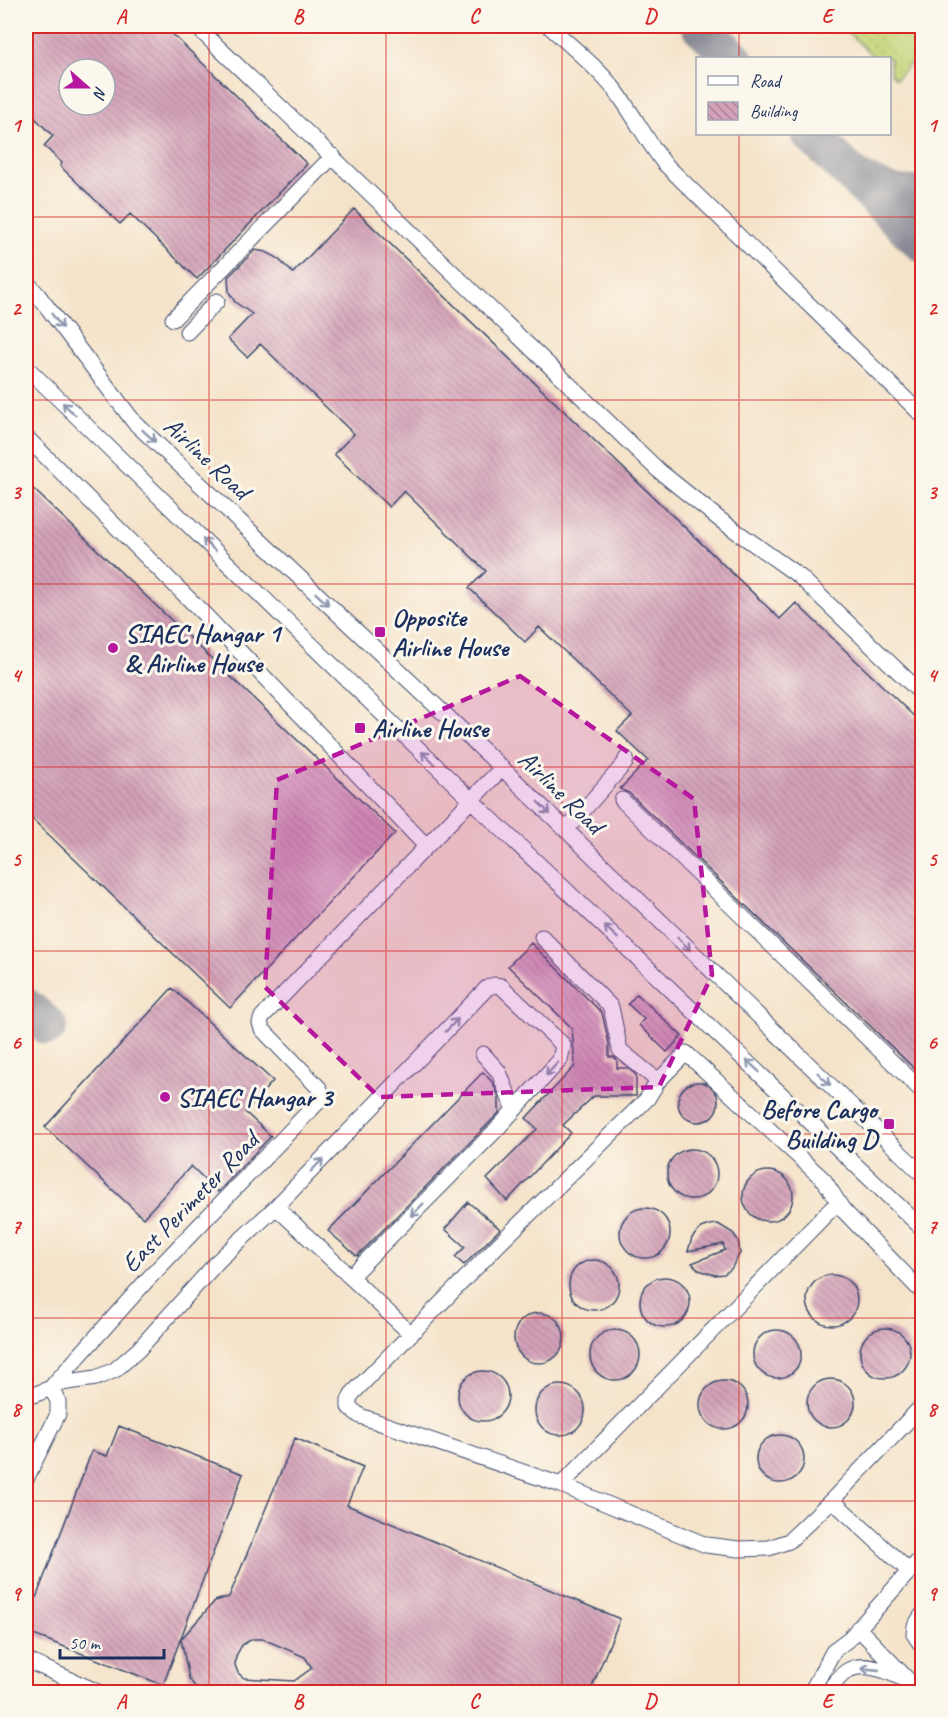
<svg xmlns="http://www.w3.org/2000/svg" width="948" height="1718" font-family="Caveat,sans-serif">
<defs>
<pattern id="grass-dots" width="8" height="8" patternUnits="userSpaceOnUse" patternTransform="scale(1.5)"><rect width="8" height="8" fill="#c3d477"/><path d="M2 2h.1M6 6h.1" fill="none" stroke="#a7b669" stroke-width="1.8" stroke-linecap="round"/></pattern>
<pattern id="building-back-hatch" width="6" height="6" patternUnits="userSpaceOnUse" patternTransform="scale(1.5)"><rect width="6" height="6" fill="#d4a1b8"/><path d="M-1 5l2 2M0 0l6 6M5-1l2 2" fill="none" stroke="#ab8499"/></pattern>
</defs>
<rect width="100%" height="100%" fill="#fbf7ec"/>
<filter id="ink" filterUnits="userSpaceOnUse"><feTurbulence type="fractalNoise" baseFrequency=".0167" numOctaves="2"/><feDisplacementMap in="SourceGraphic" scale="12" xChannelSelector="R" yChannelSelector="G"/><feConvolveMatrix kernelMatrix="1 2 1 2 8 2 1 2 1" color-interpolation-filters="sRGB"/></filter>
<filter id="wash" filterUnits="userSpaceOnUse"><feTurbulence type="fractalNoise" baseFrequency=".008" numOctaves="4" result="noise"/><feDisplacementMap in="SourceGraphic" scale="24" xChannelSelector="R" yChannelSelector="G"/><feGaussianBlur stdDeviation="1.35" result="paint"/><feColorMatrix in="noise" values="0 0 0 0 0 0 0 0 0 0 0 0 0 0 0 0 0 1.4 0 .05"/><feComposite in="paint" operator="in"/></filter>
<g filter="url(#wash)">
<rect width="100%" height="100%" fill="#f5e3c9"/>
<!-- grass -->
<path fill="url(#grass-dots)" stroke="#6f826a" stroke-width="1.5" d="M841,26H922V51L896,79L890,73V58H875Z"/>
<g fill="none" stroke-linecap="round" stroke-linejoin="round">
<!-- taxiway -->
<path stroke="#888994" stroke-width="38" d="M700,26L734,58
M810,134L922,243
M861,180C879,191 901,197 922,194
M26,1007L48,1026"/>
</g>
<g id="blocks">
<!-- building -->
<path fill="url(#building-back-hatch)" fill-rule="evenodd" d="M26,26H164L307,164L197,279L130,214L120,224L60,166L62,163L44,146L53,136L26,109ZM69,69H105V105H69Z
M354,209L780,619L796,603L922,724V1076L629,793L620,789L648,760L617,731L632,716L539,627L525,642L469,588L486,571L404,491L389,507L334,454L354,434L260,344L247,357L228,339L252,314L235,302L229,292L228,277L255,250L266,252L276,257L293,273Z
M26,482L395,833L230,1008L26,813Z
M531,943L602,1013L609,1044V1057H614L617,1060V1068H627L636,1075V1096H594L563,1125L571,1133L507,1201L487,1179L537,1129L526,1118L575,1066L572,1028L508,966Z
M172,988L273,1081L245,1112L271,1136L218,1192L191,1166L143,1218L45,1127Z
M637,994L682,1036L667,1052L639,1025L644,1019L628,1004Z
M483,1072L493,1083L499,1097V1113L357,1256L328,1231Z
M678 1102a20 20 0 1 1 40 0a20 20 0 1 1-40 0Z
M667 1174a25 25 0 1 1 50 0a25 25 0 1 1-50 0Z
M743 1196a25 25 0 1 1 50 0a25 25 0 1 1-50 0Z
M468,1202L500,1229L464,1265L455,1257L465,1247L445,1229Z
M620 1233a25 25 0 1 1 50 0a25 25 0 1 1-50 0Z
M718,1224L733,1233L738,1240L740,1253L731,1269L724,1274L715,1275L699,1270L692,1263L725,1250L723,1244L688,1251L692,1238L701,1228L709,1225Z
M569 1285a25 25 0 1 1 50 0a25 25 0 1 1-50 0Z
M807 1300a25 25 0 1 1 50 0a25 25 0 1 1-50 0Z
M640 1302a25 25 0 1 1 50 0a25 25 0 1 1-50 0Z
M514 1338a25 25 0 1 1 50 0a25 25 0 1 1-50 0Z
M860 1353a25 25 0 1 1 50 0a25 25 0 1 1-50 0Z
M590 1355a25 25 0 1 1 50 0a25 25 0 1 1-50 0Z
M753 1354a24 24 0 1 1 48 0a24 24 0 1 1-48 0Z
M458 1396a25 25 0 1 1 50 0a25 25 0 1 1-50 0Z
M807 1403a24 24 0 1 1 48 0a24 24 0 1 1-48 0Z
M700 1405a24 24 0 1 1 48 0a24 24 0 1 1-48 0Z
M535 1410a25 25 0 1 1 50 0a25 25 0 1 1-50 0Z
M119,1426L243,1474L163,1685L26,1632V1603L33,1606L92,1451L107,1456Z
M756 1459a24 24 0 1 1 48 0a24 24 0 1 1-48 0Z
M295,1438L363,1467L347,1505L620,1619L590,1692H199L189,1679L181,1639L215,1601L229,1597ZM252,1639H263L305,1657L312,1668L294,1681L244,1678L238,1673L235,1665L236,1656L242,1645Z"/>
</g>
</g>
<g filter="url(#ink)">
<use href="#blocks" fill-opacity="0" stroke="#3c4a6e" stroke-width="1.5"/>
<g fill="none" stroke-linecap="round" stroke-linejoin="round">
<!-- minor casing -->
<g stroke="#3c4a6e" stroke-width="17">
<path id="minor" d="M196,26L658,470L719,519L799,576L922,694
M549,26C571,46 597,67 615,90C633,113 646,140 664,163L922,415
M26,281L38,295L134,422L502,768L922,1174
M173,319L333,156
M187,332L217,301
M26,367L470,799L922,1228
M26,437L202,612L426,846
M622,800L922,1091
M566,830L625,763L626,759
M542,937L611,1007L620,1050L658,1081
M483,1054L499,1072L514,1110
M276,1207L411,1334
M922,1292L843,1210L824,1180L686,1053L658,1081L647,1099L500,1243L352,1394L349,1400V1407L360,1416L561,1485L706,1545L739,1549L769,1548L789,1541L832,1500L922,1406
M54,1384L96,1378L115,1370L138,1350L219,1260L276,1207L487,988L494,985L501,986L563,1045L560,1060L495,1131L351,1276
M26,1398L51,1388L54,1384L148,1279L319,1101L322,1094L319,1088L262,1029L260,1023L262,1017L502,768
M26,1479L58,1414V1401L51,1388
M561,1485L838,1202
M832,1500L909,1571
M922,1615L915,1626L914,1634L922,1646
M858,1628L911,1683L922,1692
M26,1660L98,1692
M833,1685C837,1680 842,1674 847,1671C863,1661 888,1671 903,1679
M811,1692L834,1650L850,1638L922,1557"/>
</g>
<!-- minor -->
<use href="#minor" stroke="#fff" stroke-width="15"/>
</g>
<!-- one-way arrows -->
<defs><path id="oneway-shaft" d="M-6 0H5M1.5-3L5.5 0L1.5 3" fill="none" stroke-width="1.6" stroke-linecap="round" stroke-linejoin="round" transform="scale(1.5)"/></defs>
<g stroke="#8d97ae">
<use href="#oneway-shaft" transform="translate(57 321) rotate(53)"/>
<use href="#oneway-shaft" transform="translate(69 409) rotate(-136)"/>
<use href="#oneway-shaft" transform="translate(149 436) rotate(43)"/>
<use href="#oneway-shaft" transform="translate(209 545) rotate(-136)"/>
<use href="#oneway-shaft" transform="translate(322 599) rotate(43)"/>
<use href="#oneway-shaft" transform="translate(428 758) rotate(-136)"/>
<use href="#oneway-shaft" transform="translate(544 808) rotate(44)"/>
<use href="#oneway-shaft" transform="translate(611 932) rotate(-137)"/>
<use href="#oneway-shaft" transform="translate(684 944) rotate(44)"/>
<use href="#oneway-shaft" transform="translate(452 1025) rotate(-46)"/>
<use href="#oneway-shaft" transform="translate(753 1066) rotate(-137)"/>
<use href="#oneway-shaft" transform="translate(552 1069) rotate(133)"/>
<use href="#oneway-shaft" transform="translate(824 1079) rotate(44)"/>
<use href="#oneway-shaft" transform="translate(317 1165) rotate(-46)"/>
<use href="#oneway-shaft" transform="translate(417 1210) rotate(135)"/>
<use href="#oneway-shaft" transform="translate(870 1669) rotate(-174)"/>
</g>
</g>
<!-- marked area -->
<path fill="#b5179e" fill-opacity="0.2" stroke="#b5179e" stroke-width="4.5" stroke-dasharray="12 8" stroke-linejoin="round" d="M520,676L694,799L712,975L659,1087L379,1097L265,987L277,780Z"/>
<!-- grid -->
<path fill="none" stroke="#d62828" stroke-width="1.5" stroke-opacity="0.55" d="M209,26V1692M386,26V1692M562,26V1692M739,26V58M739,134V1692M26,217H922M26,400H922M26,584H922M26,767H922M26,951H922M26,1134H922M26,1318H922M26,1501H922"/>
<!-- markers -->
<g fill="#b5179e" stroke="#fbf7ec" stroke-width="2">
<rect x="374" y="626" width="12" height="12" rx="3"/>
<circle cx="113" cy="648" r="6"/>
<rect x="354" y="722" width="12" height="12" rx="3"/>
<circle cx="165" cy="1097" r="6"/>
<rect x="883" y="1118" width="12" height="12" rx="3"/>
</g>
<g text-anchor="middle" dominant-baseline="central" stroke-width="6" stroke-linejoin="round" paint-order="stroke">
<!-- street labels -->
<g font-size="26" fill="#1b2f5e" stroke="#fbf7ec">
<text transform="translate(207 458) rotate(43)">Airline Road</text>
<text transform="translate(561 792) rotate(44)">Airline Road</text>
<text transform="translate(190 1202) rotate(-46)">East Perimeter Road</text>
</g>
<!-- poi labels -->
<g font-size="26" font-weight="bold" fill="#1b2f5e" stroke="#fbf7ec" text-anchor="start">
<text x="392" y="617">Opposite<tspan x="392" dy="30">Airline House</tspan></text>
<text x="125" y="633">SIAEC Hangar 1<tspan x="125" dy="30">&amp; Airline House</tspan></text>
<text x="372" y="728">Airline House</text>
<text x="177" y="1097">SIAEC Hangar 3</text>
<text x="877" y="1109" text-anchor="end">Before Cargo<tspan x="877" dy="30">Building D</tspan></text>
</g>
</g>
<!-- margin -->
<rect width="948" height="1718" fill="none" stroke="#fbf7ec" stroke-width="66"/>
<!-- legend -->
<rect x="696" y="57" width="195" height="78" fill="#fbf7ec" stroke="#a1a7b3" stroke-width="1.5"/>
<rect x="708" y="76" width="30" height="9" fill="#ffffff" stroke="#a1a7b3" stroke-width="1.5"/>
<text x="750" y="87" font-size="18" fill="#1b2f5e">Road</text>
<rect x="708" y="102" width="30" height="18" fill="url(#building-back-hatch)" stroke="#a1a7b3" stroke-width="1.5"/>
<text x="750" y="117" font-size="18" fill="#1b2f5e">Building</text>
<!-- north arrow -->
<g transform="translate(87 87) rotate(111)"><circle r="28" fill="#fbf7ec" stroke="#a1a7b3" stroke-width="1.5"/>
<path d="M0-4.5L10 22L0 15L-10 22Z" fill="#b5179e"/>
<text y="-9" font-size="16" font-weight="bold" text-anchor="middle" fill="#1b2f5e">N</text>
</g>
<!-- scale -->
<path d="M60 1649v9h104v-9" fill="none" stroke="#1b2f5e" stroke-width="3"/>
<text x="69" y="1649" font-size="18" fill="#1b2f5e" stroke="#fbf7ec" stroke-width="4.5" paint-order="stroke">50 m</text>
<rect x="33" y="33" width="882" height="1652" fill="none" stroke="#d62828" stroke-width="2"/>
<g font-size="20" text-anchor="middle" font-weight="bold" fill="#d62828">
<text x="121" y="23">A</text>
<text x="298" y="23">B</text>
<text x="474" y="23">C</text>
<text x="650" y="23">D</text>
<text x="827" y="23">E</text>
<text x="16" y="132">1</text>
<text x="932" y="132">1</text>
<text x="16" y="315">2</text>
<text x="932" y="315">2</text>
<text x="16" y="499">3</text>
<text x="932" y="499">3</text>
<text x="16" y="682">4</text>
<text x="932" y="682">4</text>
<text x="16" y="866">5</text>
<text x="932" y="866">5</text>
<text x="16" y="1049">6</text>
<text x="932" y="1049">6</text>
<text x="16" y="1233">7</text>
<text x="932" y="1233">7</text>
<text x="16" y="1416">8</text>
<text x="932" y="1416">8</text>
<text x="16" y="1600">9</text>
<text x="932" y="1600">9</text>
<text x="121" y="1708">A</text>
<text x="298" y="1708">B</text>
<text x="474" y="1708">C</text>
<text x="650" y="1708">D</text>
<text x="827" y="1708">E</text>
</g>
</svg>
